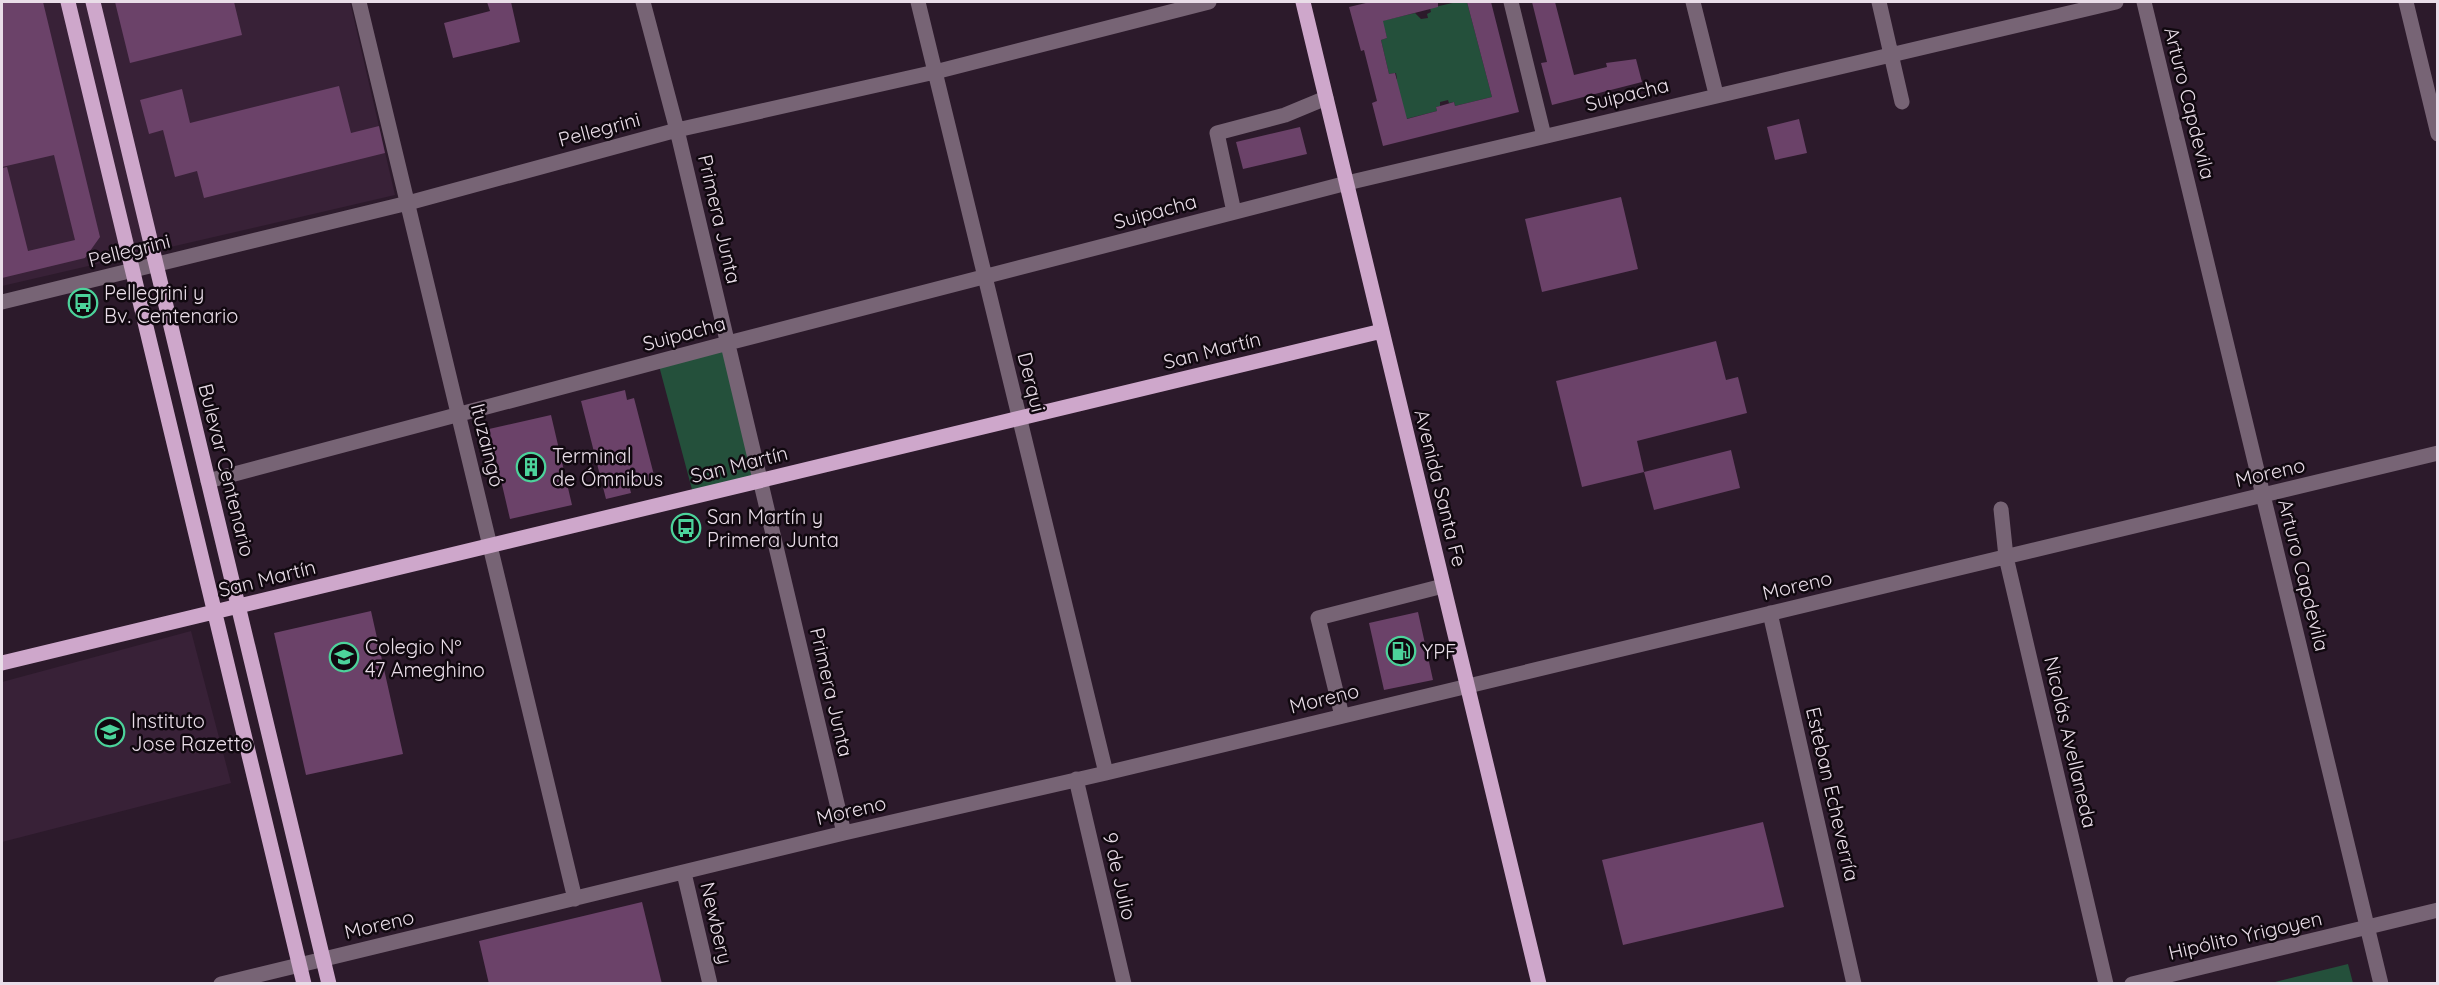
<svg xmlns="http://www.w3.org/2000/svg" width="2439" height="985" font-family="Quicksand,sans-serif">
<rect width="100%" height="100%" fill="#2c1a2b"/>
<!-- built -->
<path fill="#382137" d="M2,2H350L395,195L2,286Z
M191,631L231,783L2,842V682Z"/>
<!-- green -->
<path fill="#24503b" d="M1457,2H1467L1492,97L1455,106L1454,102L1449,103L1448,100L1440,102V106L1436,107L1437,111L1402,120L1392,80L1397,79L1396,73L1389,74L1381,40L1387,38L1385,31L1377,22L1415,13L1421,19L1428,18L1427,14L1431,12L1430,8Z
M728,343L761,481L694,497L658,362Z
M2348,964L2353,983H2271Z"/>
<!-- building -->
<path fill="#6b4269" d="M2,2H43L100,237L85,258L2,278V168L7,167L28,251L75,240L54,155L2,167Z
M115,2H234L242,35L130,63Z
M487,2H511L520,42L453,58L444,23L490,11Z
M1370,2H1438V7L1383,21L1387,38L1381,40L1389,74L1395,73L1407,119L1437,111L1436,107L1440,106L1454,102L1455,106L1492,97L1467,2H1491L1519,112L1383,146L1372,103L1377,101L1364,50L1361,51L1349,7Z
M1532,2H1555L1574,75L1607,67L1606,63L1636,59L1642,82L1552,105L1541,63L1547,62Z
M339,86L351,133L379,126L385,153L204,198L197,171L175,177L163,130L149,134L140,100L182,89L190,123Z
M1799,119L1807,153L1775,160L1767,127Z
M1300,127L1307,154L1243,169L1236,142Z
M1621,197L1638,269L1542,292L1525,219Z
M1716,341L1726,380L1738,377L1747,413L1637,441L1644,472L1582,487L1556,381Z
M625,390L627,400L634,398L655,479L629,485L631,493L606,499L581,401Z
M551,415L572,505L510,519L489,429Z
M1731,450L1740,488L1654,510L1644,472Z
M371,611L403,754L306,775L274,633Z
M1418,612L1433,680L1384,690L1369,623Z
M1763,822L1784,907L1623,945L1602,860Z
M642,902L662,984H489L479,941Z"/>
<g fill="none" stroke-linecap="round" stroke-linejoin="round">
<!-- minor -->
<path stroke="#776475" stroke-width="15" d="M359,2L575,899
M643,2L677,130L844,833
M918,2L1106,773
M1511,2L1544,136
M1693,2L1716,94
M1879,2L1902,102
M2144,2L2381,984
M2406,2L2438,134
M1234,212L1217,133L1285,115L1326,98
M2,302L408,203L677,130L935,72L1209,2
M208,481L728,343L1347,183L2116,2
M2001,509L2006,557L2106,984
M1770,613L1854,984
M1342,716L1318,618L1443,586
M1076,779L1124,984
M684,873L710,984
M221,984L844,833L1106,773L2438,453
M2132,984L2438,910"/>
<!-- major -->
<path stroke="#cea7cb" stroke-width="15" d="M68,2L304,984
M93,2L329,984
M1303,2L1539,984
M2,663L1382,331"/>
</g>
<!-- icons -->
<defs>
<g id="bus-ring" transform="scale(1.5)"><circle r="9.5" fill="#10080f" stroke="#4cd39b" stroke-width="1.5"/><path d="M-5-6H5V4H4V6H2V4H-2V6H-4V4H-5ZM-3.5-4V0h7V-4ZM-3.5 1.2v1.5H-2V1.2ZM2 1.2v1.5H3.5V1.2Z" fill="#4cd39b"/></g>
<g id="building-ring" transform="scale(1.5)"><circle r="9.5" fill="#10080f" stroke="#4cd39b" stroke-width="1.5"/><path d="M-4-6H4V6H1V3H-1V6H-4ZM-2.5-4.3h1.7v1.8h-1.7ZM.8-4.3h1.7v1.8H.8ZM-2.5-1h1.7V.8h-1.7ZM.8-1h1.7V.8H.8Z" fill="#4cd39b"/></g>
<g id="fuel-ring" transform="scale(1.5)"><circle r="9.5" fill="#10080f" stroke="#4cd39b" stroke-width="1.5"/><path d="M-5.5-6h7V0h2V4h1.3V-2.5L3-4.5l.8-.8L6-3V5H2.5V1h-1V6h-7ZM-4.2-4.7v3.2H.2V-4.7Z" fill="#4cd39b"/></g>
<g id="school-ring" transform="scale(1.5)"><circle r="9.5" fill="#10080f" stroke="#4cd39b" stroke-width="1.5"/><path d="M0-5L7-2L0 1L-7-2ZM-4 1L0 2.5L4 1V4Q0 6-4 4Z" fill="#4cd39b"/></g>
</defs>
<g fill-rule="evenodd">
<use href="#bus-ring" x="83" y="303"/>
<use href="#building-ring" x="531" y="467"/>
<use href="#bus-ring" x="686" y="528"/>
<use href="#fuel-ring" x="1401" y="651"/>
<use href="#school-ring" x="344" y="657"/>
<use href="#school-ring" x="110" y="732"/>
</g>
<g text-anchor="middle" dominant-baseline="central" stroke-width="5" stroke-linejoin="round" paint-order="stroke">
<!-- street labels -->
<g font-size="20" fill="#e9dde8" stroke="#10080f">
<text transform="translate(1627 94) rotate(-14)">Suipacha</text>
<text transform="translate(2190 103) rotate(76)">Arturo Capdevila</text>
<text transform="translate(599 129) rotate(-15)">Pellegrini</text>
<text transform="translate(1155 211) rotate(-15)">Suipacha</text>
<text transform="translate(720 219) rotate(77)">Primera Junta</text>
<text transform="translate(129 250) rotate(-14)">Pellegrini</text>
<text transform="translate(684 333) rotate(-15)">Suipacha</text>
<text transform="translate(1212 350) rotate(-14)">San Martín</text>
<text transform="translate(1032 382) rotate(76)">Derqui</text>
<text transform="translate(488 445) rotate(76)">Ituzaingó</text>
<text transform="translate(739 464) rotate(-14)">San Martín</text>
<text transform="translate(227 470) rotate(76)">Bulevar Centenario</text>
<text transform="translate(2270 472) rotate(-13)">Moreno</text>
<text transform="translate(1441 488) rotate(76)">Avenida Santa Fe</text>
<text transform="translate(2304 575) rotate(76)">Arturo Capdevila</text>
<text transform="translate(267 578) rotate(-14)">San Martín</text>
<text transform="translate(1797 585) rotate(-13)">Moreno</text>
<text transform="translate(832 692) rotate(77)">Primera Junta</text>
<text transform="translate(1324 698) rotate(-14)">Moreno</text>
<text transform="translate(2071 742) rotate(77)">Nicolás Avellaneda</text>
<text transform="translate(1833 794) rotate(77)">Esteban Echeverría</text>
<text transform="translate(851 810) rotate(-13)">Moreno</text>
<text transform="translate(1120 876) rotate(77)">9 de Julio</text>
<text transform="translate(717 923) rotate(77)">Newbery</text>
<text transform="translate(379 924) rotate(-13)">Moreno</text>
<text transform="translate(2245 935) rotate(-13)">Hipólito Yrigoyen</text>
</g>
<!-- poi labels -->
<g font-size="20" fill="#e9dde8" stroke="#10080f" text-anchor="start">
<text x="104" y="292">Pellegrini y<tspan x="104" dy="23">Bv. Centenario</tspan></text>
<text x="552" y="455">Terminal<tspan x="552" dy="23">de Ómnibus</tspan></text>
<text x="707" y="516">San Martín y<tspan x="707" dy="23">Primera Junta</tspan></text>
<text x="365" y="646">Colegio Nº<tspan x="365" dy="23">47 Ameghino</tspan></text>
<text x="1422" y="651">YPF</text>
<text x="131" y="720">Instituto<tspan x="131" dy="23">Jose Razetto</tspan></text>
</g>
</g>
<!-- border -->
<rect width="2439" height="985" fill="none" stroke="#e9dde8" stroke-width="6"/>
</svg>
